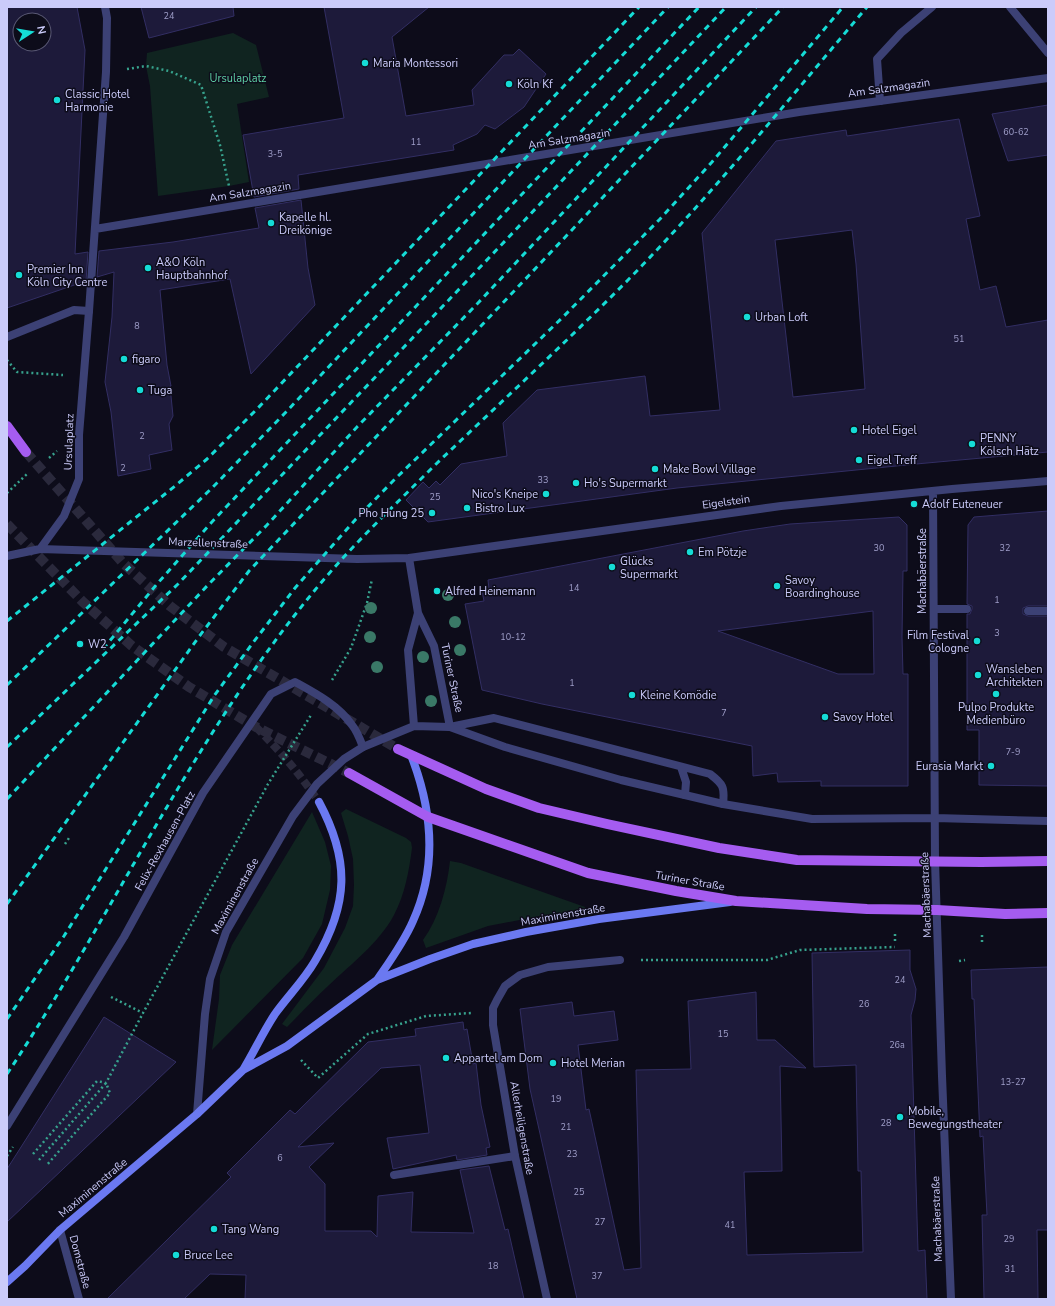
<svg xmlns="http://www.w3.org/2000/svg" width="1055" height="1306" font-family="'Nunito Sans',sans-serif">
<rect width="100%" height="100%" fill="#0d0c1a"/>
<!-- green -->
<path fill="#102420" d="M233,33L256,45L269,97L237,104L249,182L229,186L158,196L150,86L146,66L147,53Z
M346,809L406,838L411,842L412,848C409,871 405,894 394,915C379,943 351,964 328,986C314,999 301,1013 287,1027L282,1024L324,968L345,928L353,906L354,885L353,859L348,836L341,813Z
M312,812L325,842L331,866L330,890L322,924L303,958L212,1050L219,999L220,975L232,945Z
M450,861L461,863L585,907L587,911L583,914L540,916L488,926L426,948L423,940C439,918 447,888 450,861Z"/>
<!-- building -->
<path fill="#1d1a3a" stroke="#322e63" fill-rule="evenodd" d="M7,7H77L85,50L75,254L88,252L86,281L7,308ZM20,20H44V44H20Z
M141,7H233L234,16L149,38Z
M324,7H429L392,37L406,116L474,105L472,90L504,55H513L519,49L546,74L524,107L495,129L485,125L477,134L453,145L454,150L298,175L299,189L254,197L243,135L344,118Z
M1048,105V155L1008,161L992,114Z
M959,119L980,216L966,219L980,290L996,286L1006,327L1048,320V452L916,464L677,488L428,522L406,500L423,482L429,488L436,481L440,485L461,464L507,456L503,423L537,390L645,376L650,416L720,410L702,233L776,141L846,130L847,136ZM852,230L856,264L865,389L793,397L775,240Z
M301,200L308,268L315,305L251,374L230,279L160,290L167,365L171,386H170L173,416L169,424L172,450L149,455L151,469L118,476L111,412L105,382L112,317L114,272L97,277L99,251L173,242L259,228L255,208Z
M1048,511V606H1028L1023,608V614L1028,616H1048V786L979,785V730H967V614H970L972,609V606L967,604L968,525L974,517Z
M899,517L907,525V571H903L902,637L903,674H908V786H821V781L778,782L777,773L753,776L752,746L542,704L482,690L465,604L484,601L482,591L489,589L488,580L743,531L790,524ZM873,611L874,674H838L718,631Z
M910,950V970L916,989L915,1000L911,1015L918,1251L925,1250L927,1299H577L530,1089L520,1009L572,1002L574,1016L614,1011L618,1040L578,1045L586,1110L589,1109L624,1270L641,1268L636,1070L691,1069L688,1001L756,992L757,1040H775L806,1068L780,1066L782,1171L744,1172L747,1255L863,1252L861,1171H858L856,1065L814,1067L812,953Z
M1048,967V1230H1037L1038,1299H984L982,1215H987L983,1136L980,1137L974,999H972L971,970Z
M104,1017L176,1062L7,1222V1169Z
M463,1022L464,1030L467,1029L473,1064L476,1063L481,1105L490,1147L486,1148L487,1155L457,1160L456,1155L393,1169L387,1138L429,1133L420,1065L381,1068L298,1147L334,1143L309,1167L325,1184V1231H371L377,1237L378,1196L413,1192L411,1232L474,1233L460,1170L489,1166L505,1230L508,1229L524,1299H245L246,1275L210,1274L184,1299H107L231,1177L227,1173L290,1110L295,1114L368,1042L416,1036L415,1029Z"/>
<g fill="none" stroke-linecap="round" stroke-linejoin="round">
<!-- secondary-tunnel -->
<path stroke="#2a293c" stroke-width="8" stroke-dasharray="8 4" stroke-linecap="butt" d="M256,727C281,752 299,773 319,802"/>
<!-- primary-tunnel -->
<path stroke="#2a293c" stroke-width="10" stroke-dasharray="10 5" stroke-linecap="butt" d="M26,452L123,563L170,606L224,647L398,749
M7,524L83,602L132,646L189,687L256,727L349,773"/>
<!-- path -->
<path stroke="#37a28d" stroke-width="2.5" stroke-dasharray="2 3" stroke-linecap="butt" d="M127,69L146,66L169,71L201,85L220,145L229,186
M7,360L17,372L63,375
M49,458L57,451
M7,493L27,474
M332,680L351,648L367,603L372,579
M65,844L69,838
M982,935V944
M895,941V932
M641,960H767L800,950L895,947
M959,961L965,960
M111,997L143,1013L268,784L311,715
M301,1060L318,1078L368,1034L426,1016L471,1013
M33,1154L97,1081L106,1083L143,1013
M7,1156L13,1147
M39,1160L106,1083L110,1093L46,1166"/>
<!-- lane -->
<path stroke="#3c4175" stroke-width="8" d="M880,101L877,59L901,33L932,7
M7,337L74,310L89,311
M934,609H967
M1028,611H1048
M450,727L494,718L710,774C723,784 725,787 723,804
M681,767L686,782L685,795
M7,1126L124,937L203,793L271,694L295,682C315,693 338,705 352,725C357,731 360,739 363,747
M394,1175L515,1156"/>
<!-- street -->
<path stroke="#3c4175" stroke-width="8" d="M1010,7L1048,53
M95,229L799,112L1048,78
M933,491L935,861L942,1076L951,1299
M40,549L64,516L79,479V435L89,311L106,72L107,18L105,7
M7,556L40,549L357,559L409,558L781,506L952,489L1048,481
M409,558L418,613L434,646L450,727
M414,726L408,650L418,613
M197,1114L205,1014L210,979L226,932L293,816L317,784L344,759L363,747L414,726L450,727L505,747L621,780L723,804L812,819L935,818L1048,821
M60,1230L79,1299
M547,1299L515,1156L493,1025V1008L497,1000L505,986L520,975L548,967L620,960"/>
<!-- secondary -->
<path stroke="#6b79f1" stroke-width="8" d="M377,980C390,961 404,942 413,921C438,866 432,809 411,755
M243,1070C254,1052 263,1032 275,1014C288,996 304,980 315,961C349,904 350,860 319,802
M7,1282L25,1266L60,1230L197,1114L243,1070L287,1046L377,980L430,959L473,944L526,932L599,919L730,902"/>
<!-- primary -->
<path stroke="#a55cf0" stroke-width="10" d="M7,426L26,452
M398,749L486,789L539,808L607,824L719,848L797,860L981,862L1048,861
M349,773L428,817L588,873L676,891L736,901L867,909L937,910L1005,914L1048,913"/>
<!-- rail -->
<path stroke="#15dcd6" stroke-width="3" stroke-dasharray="6 5" stroke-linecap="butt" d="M7,621L175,486L207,459L258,408L639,7
M103,649L157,584L210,524L699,7
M7,685L213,487L286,412L668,7
M7,747L178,584L505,241L726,7
M7,799L207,586L267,525L357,427L478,303L756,7
M7,904L198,638L249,571L783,7
M7,1019L64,936L214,696L252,644L295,588L356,519L395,479L563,317L660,219L712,162L843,7
M7,1074C113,915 192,738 315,590C352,545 394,506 435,465C498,405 563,345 625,283C711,196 788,100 867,7"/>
</g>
<!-- trees -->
<g fill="#3a7967">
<circle cx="448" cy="595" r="6"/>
<circle cx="371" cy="608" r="6"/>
<circle cx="455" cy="622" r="6"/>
<circle cx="370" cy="637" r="6"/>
<circle cx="460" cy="650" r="6"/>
<circle cx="423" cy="657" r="6"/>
<circle cx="377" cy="667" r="6"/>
<circle cx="431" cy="701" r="6"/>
</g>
<!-- markers -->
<g fill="#15dcd6" stroke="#0d0c1a" stroke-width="1.5">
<circle cx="365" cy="63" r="4"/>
<circle cx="509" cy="84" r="4"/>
<circle cx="57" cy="100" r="4"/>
<circle cx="271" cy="223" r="4"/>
<circle cx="148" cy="268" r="4"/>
<circle cx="19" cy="275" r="4"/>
<circle cx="747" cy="317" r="4"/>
<circle cx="124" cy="359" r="4"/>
<circle cx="140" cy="390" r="4"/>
<circle cx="854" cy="430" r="4"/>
<circle cx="972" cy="444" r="4"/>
<circle cx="859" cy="460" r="4"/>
<circle cx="655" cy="469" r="4"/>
<circle cx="576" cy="483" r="4"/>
<circle cx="546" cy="494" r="4"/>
<circle cx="914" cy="504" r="4"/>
<circle cx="467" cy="508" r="4"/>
<circle cx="432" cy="513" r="4"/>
<circle cx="690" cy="552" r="4"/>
<circle cx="612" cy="567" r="4"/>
<circle cx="777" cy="586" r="4"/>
<circle cx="437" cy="591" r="4"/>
<circle cx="977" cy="641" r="4"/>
<circle cx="80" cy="644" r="4"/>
<circle cx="978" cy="675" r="4"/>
<circle cx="996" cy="694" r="4"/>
<circle cx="632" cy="695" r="4"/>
<circle cx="825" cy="717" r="4"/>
<circle cx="991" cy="766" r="4"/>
<circle cx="446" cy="1058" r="4"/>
<circle cx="553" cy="1063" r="4"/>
<circle cx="900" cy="1117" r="4"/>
<circle cx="214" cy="1229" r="4"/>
<circle cx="176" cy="1255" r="4"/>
</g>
<g text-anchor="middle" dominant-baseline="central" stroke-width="3" stroke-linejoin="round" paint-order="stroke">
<!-- number labels -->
<g font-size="9" fill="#a09fca">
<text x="169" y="16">24</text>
<text x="1016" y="132">60-62</text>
<text x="416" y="142">11</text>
<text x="275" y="154">3-5</text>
<text x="137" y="326">8</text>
<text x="959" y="339">51</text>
<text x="142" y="436">2</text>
<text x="123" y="468">2</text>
<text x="543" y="480">33</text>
<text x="435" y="497">25</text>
<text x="879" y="548">30</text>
<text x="1005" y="548">32</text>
<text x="574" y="588">14</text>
<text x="997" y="600">1</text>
<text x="997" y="633">3</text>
<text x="513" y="637">10-12</text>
<text x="572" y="683">1</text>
<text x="724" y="713">7</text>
<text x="1013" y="752">7-9</text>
<text x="900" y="980">24</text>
<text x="864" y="1004">26</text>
<text x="723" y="1034">15</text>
<text x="897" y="1045">26a</text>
<text x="1013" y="1082">13-27</text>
<text x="556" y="1099">19</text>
<text x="886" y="1123">28</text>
<text x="566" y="1127">21</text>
<text x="572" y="1154">23</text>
<text x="280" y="1158">6</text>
<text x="579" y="1192">25</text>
<text x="600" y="1222">27</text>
<text x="730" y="1225">41</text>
<text x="1009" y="1239">29</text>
<text x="493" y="1266">18</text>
<text x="1010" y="1269">31</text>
<text x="597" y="1276">37</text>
</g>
<!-- poi labels -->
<g font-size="11" fill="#cbcbfa" stroke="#0d0c1a" text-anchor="start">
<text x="373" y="63">Maria Montessori</text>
<text x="517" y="84">Köln Kf</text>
<text x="65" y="94">Classic Hotel<tspan x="65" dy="13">Harmonie</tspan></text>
<text x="279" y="217">Kapelle hl.<tspan x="279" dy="13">Dreikönige</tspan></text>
<text x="156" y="262">A&amp;O Köln<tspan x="156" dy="13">Hauptbahnhof</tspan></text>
<text x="27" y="269">Premier Inn<tspan x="27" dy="13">Köln City Centre</tspan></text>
<text x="755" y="317">Urban Loft</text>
<text x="132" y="359">figaro</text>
<text x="148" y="390">Tuga</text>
<text x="862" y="430">Hotel Eigel</text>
<text x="980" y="438">PENNY<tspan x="980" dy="13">Kölsch Hätz</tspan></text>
<text x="867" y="460">Eigel Treff</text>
<text x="663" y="469">Make Bowl Village</text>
<text x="584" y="483">Ho's Supermarkt</text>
<text x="538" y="494" text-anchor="end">Nico's Kneipe</text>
<text x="922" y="504">Adolf Euteneuer</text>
<text x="475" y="508">Bistro Lux</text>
<text x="424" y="513" text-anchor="end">Pho Hung 25</text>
<text x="698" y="552">Em Pötzje</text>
<text x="620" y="561">Glücks<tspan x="620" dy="13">Supermarkt</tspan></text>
<text x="785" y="580">Savoy<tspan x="785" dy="13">Boardinghouse</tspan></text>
<text x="445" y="591">Alfred Heinemann</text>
<text x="969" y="635" text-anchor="end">Film Festival<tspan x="969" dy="13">Cologne</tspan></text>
<text x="88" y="644">W2</text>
<text x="986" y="669">Wansleben<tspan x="986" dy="13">Architekten</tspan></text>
<text x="640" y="695">Kleine Komödie</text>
<text x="996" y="707" text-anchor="middle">Pulpo Produkte<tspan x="996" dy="13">Medienbüro</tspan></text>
<text x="833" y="717">Savoy Hotel</text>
<text x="983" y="766" text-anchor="end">Eurasia Markt</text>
<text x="454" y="1058">Appartel am Dom</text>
<text x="561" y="1063">Hotel Merian</text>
<text x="908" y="1111">Mobile,<tspan x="908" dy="13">Bewegungstheater</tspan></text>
<text x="222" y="1229">Tang Wang</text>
<text x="184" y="1255">Bruce Lee</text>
</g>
<!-- park labels -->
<g font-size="11" fill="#5fd2a6" stroke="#0d0c1a">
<text x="238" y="78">Ursulaplatz</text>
</g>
<!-- street labels -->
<g font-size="11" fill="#cbcbfa" stroke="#0d0c1a">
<text transform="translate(889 88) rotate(-8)">Am Salzmagazin</text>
<text transform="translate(569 139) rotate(-9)">Am Salzmagazin</text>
<text transform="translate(250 192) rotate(-9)">Am Salzmagazin</text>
<text transform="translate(69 442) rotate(-88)">Ursulaplatz</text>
<text transform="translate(726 502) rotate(-8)">Eigelstein</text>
<text transform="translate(208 543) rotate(2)">Marzellenstraße</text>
<text transform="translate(922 571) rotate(-90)">Machabäerstraße</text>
<text transform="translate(452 678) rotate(78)">Turiner Straße</text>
<text transform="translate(165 841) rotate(-61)">Felix-Rexhausen-Platz</text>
<text transform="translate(690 881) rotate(10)">Turiner Straße</text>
<text transform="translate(926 895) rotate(-92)">Machabäerstraße</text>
<text transform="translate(235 896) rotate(-61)">Maximinenstraße</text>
<text transform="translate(563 915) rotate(-10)">Maximinenstraße</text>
<text transform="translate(522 1128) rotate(80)">Allerheiligenstraße</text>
<text transform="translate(93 1188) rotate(-40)">Maximinenstraße</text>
<text transform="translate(937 1219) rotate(-92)">Machabäerstraße</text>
<text transform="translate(80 1262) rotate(75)">Domstraße</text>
</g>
</g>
<!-- border -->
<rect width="1055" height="1306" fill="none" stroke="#cbcbfa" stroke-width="16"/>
<!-- north arrow -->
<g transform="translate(32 32) rotate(78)"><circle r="19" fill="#0d0c1a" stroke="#595874"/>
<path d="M0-3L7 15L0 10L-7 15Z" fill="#15dcd6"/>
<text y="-6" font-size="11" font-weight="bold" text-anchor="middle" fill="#cbcbfa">N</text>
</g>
</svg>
